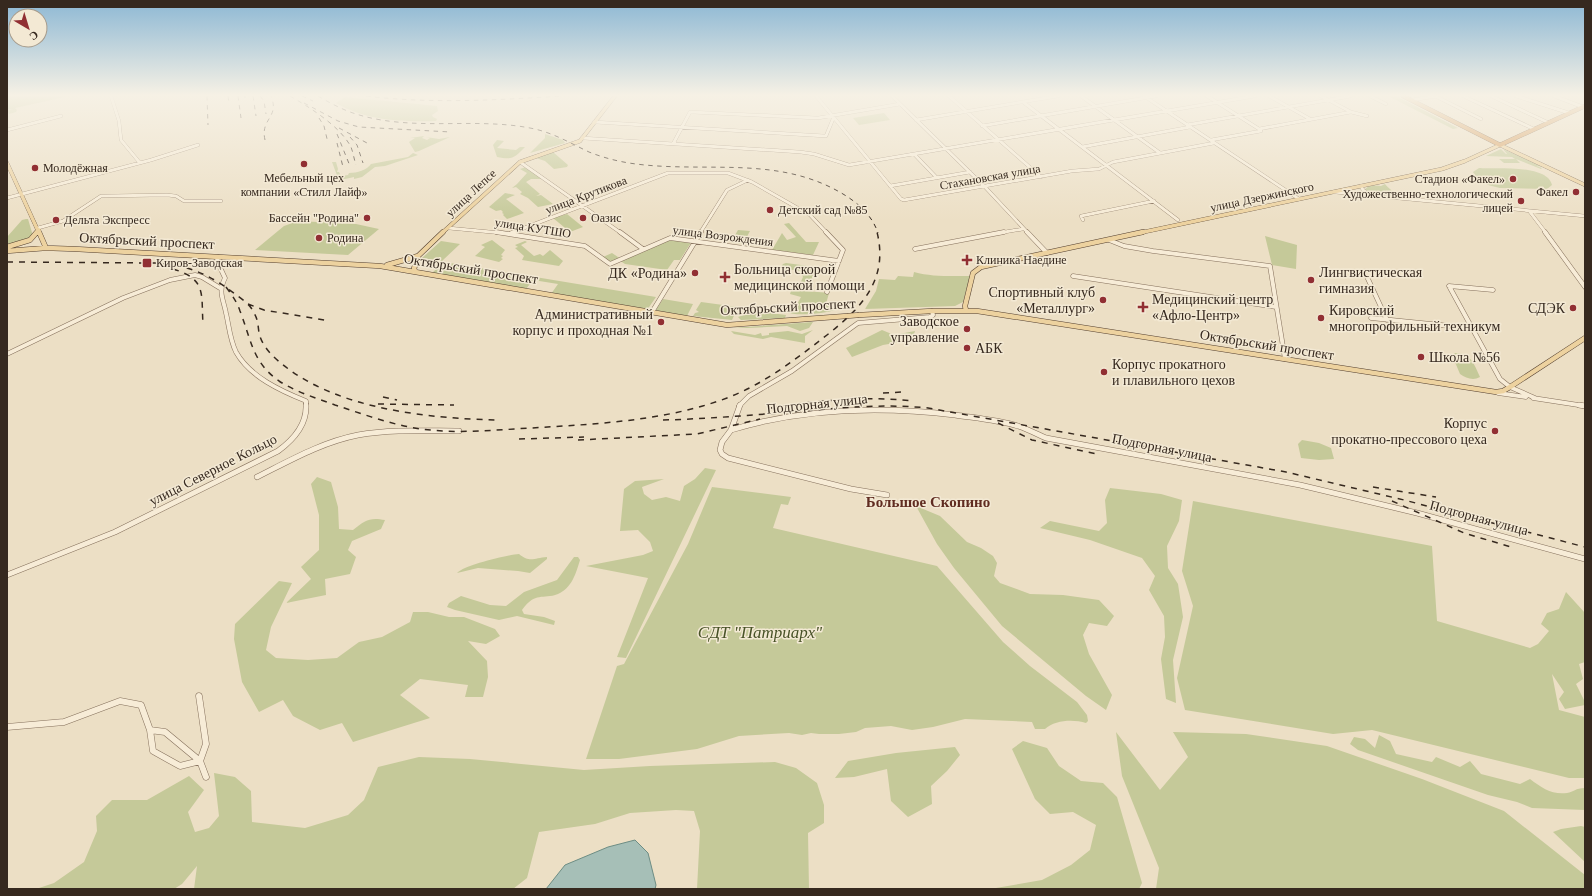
<svg xmlns="http://www.w3.org/2000/svg" width="1592" height="896" font-family="Georgia,serif">
<rect width="100%" height="100%" fill="#ecdfc5"/>
<!-- green -->
<path fill="#c5c999" d="M7,96H64L65,97L15,108L17,110L16,112L9,114L7,110L13,109H7Z
M1388,96H1396L1458,128L1453,129Z
M345,97L437,106L438,111L432,115L433,117L437,119L436,121C402,122 367,121 336,103Z
M884,113L890,120L859,125L853,118Z
M545,134L563,140L565,143L530,153L545,138Z
M424,136L422,138L427,140L430,138L426,137L439,139L450,137L419,151L415,152L409,142L415,138H410Z
M497,140L504,141L497,148L516,150L520,147H525C514,158 513,160 497,157L493,145Z
M1501,149L1506,154H1507L1503,149L1544,167L1536,166L1542,168L1541,169L1516,159L1520,163H1504L1499,159H1515L1512,157L1486,156Z
M553,152L568,165L567,167L554,169L545,161L536,158Z
M413,153L418,155L385,166L375,167L362,177L354,179V177L345,179L338,178L332,162H336L338,169L337,172H339L341,176L348,175L349,173C357,173 367,170 371,164L408,157Z
M526,167L542,179H531L526,182L540,194L536,196L541,195L553,204L538,207L528,198L520,194L522,192L516,187L512,188L517,184L527,173L520,169Z
M1479,168C1495,169 1548,164 1552,185L1547,189L1500,188L1488,185L1476,178L1473,172Z
M1385,184C1389,189 1393,190 1396,196L1375,195L1365,190C1367,185 1376,185 1381,186Z
M505,193L515,195L506,199L524,213L507,219L503,215L504,214L502,213L503,212L501,210L496,211L489,207Z
M567,214L583,227L570,232L553,218Z
M26,219H28L33,236L22,242L7,244V237L22,220Z
M298,221L356,224L379,229L348,255L255,250L284,226Z
M789,223L806,242H819L813,255L772,250L782,233L787,240L796,237L784,224Z
M738,230L750,231L743,244L731,242Z
M1265,236L1297,245L1296,269L1272,265Z
M667,238L692,241L680,260H674L667,270L625,264L619,260L613,263L603,257L612,253L621,259Z
M492,240L505,250L501,255L503,256L501,258L503,259L499,262L475,256L485,247L481,245Z
M441,241L460,244L442,261L422,258Z
M525,241L527,242L521,245L534,256L540,254L543,256L550,250L563,261L559,266L522,260L524,256L515,248L518,247L515,245Z
M444,262L656,297L647,310L551,294L558,284L533,280L526,289L432,273Z
M786,263L816,267L807,291L829,293L826,304L828,306L837,307L835,310C827,313 794,317 788,312L795,308L801,297L790,294L791,291H797L803,277L800,271L780,268L783,264Z
M914,272C932,277 951,276 970,276L963,302L955,306L865,309L876,291L879,279L895,280L898,276L913,277Z
M663,299L693,304L687,316L658,311L656,310Z
M701,302L738,307L732,320L693,316L695,313L699,312L696,310Z
M746,310L786,315L785,318L741,320L738,317L744,315Z
M813,322L809,328L800,331L787,326L748,328H733Z
M813,330L805,336V343L771,337L763,339L734,334L731,331L755,335L761,333L762,336L769,335V333L788,331L802,334Z
M882,330L894,335L915,331L912,340L883,345L852,357L846,348Z
M1455,353C1471,353 1474,364 1480,377C1473,381 1466,378 1460,374L1452,355Z
M1302,440L1319,443L1331,448L1334,459L1319,460L1301,458L1298,444Z
M705,468L716,470L626,658L617,657L648,578L586,566L643,555L653,551L650,542L638,530L620,531L624,489L635,481L664,479L642,487L644,494L652,500L666,497L680,501L684,486L695,479Z
M317,477L331,482L338,507L339,529L353,530C365,520 370,517 385,520L381,529L352,541L348,550L356,557L350,574L325,579L326,595L286,603L311,579L301,567L319,550V515L311,484Z
M712,487L791,497L788,505L781,504L773,528L937,566L1003,642L1030,666L1077,702L1087,715L1088,721L1086,723C1073,719 1055,720 1045,729H1035L1032,722L965,719L933,727L912,730L891,726L865,728L856,732L839,734H819L811,733L802,735L789,733L739,736L697,749L619,759H586L617,666L624,664L688,544Z
M1110,488L1161,494L1182,500L1179,521L1167,546L1168,568L1178,584L1183,617L1173,660L1176,703L1166,699L1161,659L1165,637L1164,616L1149,590L1155,576L1142,558L1090,540L1040,528L1050,521L1099,531L1107,523L1105,500Z
M1193,501L1432,546L1437,621L1530,648L1538,644L1549,631L1541,624L1547,613L1559,609L1566,592L1585,613V662L1579,664L1583,679L1576,684L1585,702V705L1565,709L1559,699L1564,692L1552,674L1559,710L1585,717V778H1569L1372,730L1333,734L1185,710L1177,678L1193,606L1182,571Z
M916,506L940,516L967,542L981,548L993,556L997,563L994,576L1000,583L1030,594L1063,595L1099,600L1114,616L1107,626L1089,623L1083,635L1089,654L1112,695L1106,710L1086,696L1002,626L954,568L937,544Z
M519,554C530,563 534,558 547,557V559L530,573L518,571L478,568L457,573C465,565 507,555 519,554Z
M574,557H578L580,560C576,573 572,588 558,594C542,600 536,591 522,610L524,614L544,617L555,621L554,625L517,616L499,620L455,610L447,607L449,603L461,596L490,605L506,606L524,592L557,580Z
M279,581L292,583L271,627L266,650L276,658L308,660L337,658L359,642L382,637L410,622L413,612H428L449,617H464L495,629L500,636L486,644L468,641L487,661L488,677L483,697H465L468,685L420,679L400,695L430,718L353,742L342,723L320,730L293,716L283,700L259,712L242,682L234,639L235,624Z
M1116,732L1160,790L1188,757L1173,732L1246,734L1327,746L1422,779L1504,811L1585,875V889H1156L1159,868L1122,776Z
M1379,735L1390,741L1396,754L1432,762L1436,757L1460,767L1470,761L1481,774L1520,784L1530,779C1542,788 1552,795 1567,793C1574,792 1575,788 1585,788V810L1532,808L1517,802L1488,795L1358,750L1350,744L1354,737L1365,739L1375,748Z
M1023,741L1047,748L1059,766L1081,781L1103,783L1117,797L1142,883L1139,889H990L1042,880L1071,865L1090,850L1096,825L1073,812L1050,814L1035,799L1012,749Z
M955,747L960,755L947,771L931,786L932,804L908,817L891,801L887,769L854,777L835,778L848,761L896,753Z
M419,757L470,759L584,770L650,766L775,762L796,768L817,783L824,805V823L808,833L809,889H697L700,831L694,811L676,810L630,813L595,824L539,832L527,878L513,889H194L197,866L182,884L174,889H36L54,883L84,862L97,831L96,816L112,800H147L189,776L204,790L188,812L195,832L209,828L219,816L214,773L235,777L251,791L252,822L305,828L348,815L364,800L378,767Z
M1581,826L1585,827V862L1553,832L1561,829Z"/>
<!-- water -->
<path fill="#a6bfb7" stroke="#6d8d84" d="M635,840L648,853L656,885L655,889H546L565,865L608,847Z"/>
<g fill="none" stroke-linecap="round" stroke-linejoin="round">
<!-- minor-far3 casing -->
<g stroke="#85705c" stroke-width="3.5">
<path id="minor-far3" d="M111,96L119,121L121,140L140,163
M816,96L901,199L904,200L1072,171L1099,169L1113,162L1214,143
M892,96L985,187L1028,233
M949,96L1041,177
M1081,96L1160,153
M1144,96L1299,199
M1207,96L1259,129
M1269,96L1310,119
M1321,96L1351,112
M1370,96L1386,104
M1435,96L1481,119
M1463,96L1534,129
M1491,96L1547,122
M1516,96L1569,113
M1554,96L1583,107
M1412,100L1437,96
M1023,102L1178,220
M916,120L1058,96
M594,122L826,136L833,119V115
M1187,125L1351,96
M982,126L1156,96
M7,130L61,116
M582,138L800,152L814,154L849,165L1255,96
M1211,140L1261,131L1259,129L1351,112L1367,116
M673,144L690,112L818,118L900,104
M1082,147L1190,127
M914,154L937,178
M520,162L621,233
M890,186L970,172
M1361,186L1363,190L1370,195
M1334,192L1585,216
M7,198L151,160L198,145
M1530,212L1546,233
M1083,220L1081,216L1154,201
M38,228L63,221L101,196L167,195L176,196L184,201H221
M448,228L502,233
M511,233L668,173H728L752,182L810,215L827,233
M700,233L727,190L748,180
M999,233L1023,229"/>
</g>
<!-- minor-far2 casing -->
<g stroke="#85705c" stroke-width="5">
<path id="minor-far2" d="M496,232L585,246L610,264L670,238L839,261
M620,232L643,249
M826,232L843,250L827,292
M1027,232L1047,253
M1545,232L1585,287
M510,234L514,232
M1109,240L1124,246L1153,251L1270,266L1285,359
M915,249L1004,232
M218,257L217,261L225,278C218,292 223,298 226,313C229,326 230,340 236,352C250,377 281,391 306,401V406
M1073,276L1276,307
M1368,279L1387,320
M1449,286L1500,379L1510,387L1535,398
M1449,286L1493,290
M652,312L701,232
M1371,318L1471,328
M7,354L123,298L170,280L195,275L202,277L220,288
M1498,393L1526,397
M1533,398L1585,406
M739,406L749,396L792,371L858,323L930,317L933,315L932,311"/>
</g>
<!-- minor-far1 casing -->
<g stroke="#85705c" stroke-width="6">
<path id="minor-far1" d="M740,405L731,430L722,442L720,450L722,454L728,458L851,489L887,495
M1579,405L1585,406
M731,430C803,408 880,406 955,415C975,418 998,420 1018,426C1027,429 1037,434 1046,438L1300,485L1417,513L1585,559
M257,477C289,461 322,442 358,435C391,429 426,431 459,431
M7,575L115,532L278,451C293,440 307,425 306,405"/>
</g>
<!-- minor casing -->
<g stroke="#85705c" stroke-width="7">
<path id="minor" d="M7,727L64,722L120,701L141,705L150,730L153,751L180,766L200,761L206,744L199,696
M150,730L165,732L200,761L206,777"/>
</g>
<!-- major-far1 casing -->
<g stroke="#533f30" stroke-width="4">
<path id="major-far1" d="M7,163L39,233
M36,233L39,230
M442,233L520,162L580,141L615,96
M1139,233L1442,169L1465,161L1500,145L1585,185"/>
</g>
<!-- major casing -->
<g stroke="#533f30" stroke-width="5.5">
<path id="major" d="M39,232L46,248
M7,247L30,240L37,232
M7,251L46,248L75,249L380,266L727,325L847,316
M387,265L418,256L443,232
M415,271L414,268L418,260V256
M966,310L965,306L973,273L981,267L1143,232
M859,315L932,311H977L1496,392L1503,391L1510,387L1585,338"/>
</g>
<!-- highway casing -->
<g stroke="#533f30" stroke-width="4.5">
<path id="highway" d="M1403,96L1500,145L1585,106"/>
</g>
<!-- minor-far3 -->
<use href="#minor-far3" stroke="#f7ecd7" stroke-width="3"/>
<!-- minor-far2 -->
<use href="#minor-far2" stroke="#f7ecd7" stroke-width="4"/>
<!-- minor-far1 -->
<use href="#minor-far1" stroke="#f7ecd7" stroke-width="5"/>
<!-- minor -->
<use href="#minor" stroke="#f7ecd7" stroke-width="6"/>
<!-- major-far1 -->
<use href="#major-far1" stroke="#edd29f" stroke-width="3.5"/>
<!-- major -->
<use href="#major" stroke="#edd29f" stroke-width="4.5"/>
<!-- highway -->
<use href="#highway" stroke="#d69b5a" stroke-width="4"/>
<!-- rail-far1 -->
<path stroke="#36291f" stroke-width="1" stroke-dasharray="4.5 4.5" stroke-linecap="butt" d="M207,96L208,125
M228,96L229,103
M238,96L241,118
M245,96V98
M253,96L256,116
M260,96L264,101L266,114
M290,96C309,107 340,126 351,147C353,152 354,159 356,165
M302,96L313,101
M318,96C330,103 343,110 356,114C413,132 473,117 530,128C552,132 570,143 589,152C604,158 620,162 636,164C707,173 778,155 843,194C858,203 872,215 878,233
M366,96C432,104 496,100 562,96
M304,103L338,121L359,127L451,132
M319,118L324,126L328,143
M339,128L367,143
M337,134L350,166
M350,137L357,145L363,163
M265,140C260,118 280,118 271,96
M337,143L343,167"/>
<!-- rail -->
<path stroke="#36291f" stroke-width="1.5" stroke-dasharray="6 6" stroke-linecap="butt" d="M7,262L155,263C188,265 209,274 235,294C242,299 251,305 254,313C258,319 258,326 259,333C262,346 272,356 282,364C337,409 426,418 495,420
M173,269C207,279 201,294 203,324
M226,287C232,295 237,302 240,311C251,339 252,362 279,381C296,392 316,398 335,405C363,414 392,425 421,429C458,434 494,430 531,428C597,424 665,421 727,398C764,384 796,359 827,335C861,308 889,280 877,232
M248,304L264,310L330,321
M883,393L903,392
M383,397L397,400
M378,404L454,405
M771,408C818,400 866,396 914,401
M663,420C702,419 740,416 779,413C829,409 878,403 928,408L1286,472L1404,500L1585,547
M998,423L1032,440L1097,454
M519,439L584,437
M578,440L697,434L760,419
M1373,487L1436,497
M1392,501L1464,533L1511,547"/>
<!-- major-bridge casing -->
<g stroke="#533f30" stroke-width="5.5" stroke-linecap="butt">
<path id="major-bridge" d="M847,316L859,315"/>
</g>
<!-- major-bridge -->
<use href="#major-bridge" stroke="#edd29f" stroke-width="4.5"/>
</g>
<!-- sky -->
<linearGradient id="sky" x2="0" y2="1"><stop stop-color="#8db8d4"/><stop offset="0.43" stop-color="#f6f1e5"/><stop offset="1" stop-color="#f6f1e5" stop-opacity="0"/></linearGradient>
<rect width="1592" height="221" fill="url(#sky)"/>
<!-- markers -->
<g fill="#912f33" stroke="#f3e9d4" stroke-width="1.5">
<circle cx="304" cy="164" r="4"/>
<circle cx="35" cy="168" r="4"/>
<circle cx="1513" cy="179" r="4"/>
<circle cx="1576" cy="192" r="4"/>
<circle cx="1521" cy="201" r="4"/>
<circle cx="770" cy="210" r="4"/>
<circle cx="367" cy="218" r="4"/>
<circle cx="583" cy="218" r="4"/>
<circle cx="56" cy="220" r="4"/>
<circle cx="319" cy="238" r="4"/>
<path d="M965 254h4v4h4v4h-4v4h-4v-4h-4v-4h4z"/>
<rect x="142" y="258" width="10" height="10" rx="2"/>
<circle cx="695" cy="273" r="4"/>
<path d="M723 271h4v4h4v4h-4v4h-4v-4h-4v-4h4z"/>
<circle cx="1311" cy="280" r="4"/>
<circle cx="1103" cy="300" r="4"/>
<path d="M1141 301h4v4h4v4h-4v4h-4v-4h-4v-4h4z"/>
<circle cx="1573" cy="308" r="4"/>
<circle cx="1321" cy="318" r="4"/>
<circle cx="661" cy="322" r="4"/>
<circle cx="967" cy="329" r="4"/>
<circle cx="967" cy="348" r="4"/>
<circle cx="1421" cy="357" r="4"/>
<circle cx="1104" cy="372" r="4"/>
<circle cx="1495" cy="431" r="4"/>
</g>
<g text-anchor="middle" dominant-baseline="central" stroke-width="3" stroke-linejoin="round" paint-order="stroke">
<!-- far-poi labels -->
<g font-size="12" fill="#36291f" stroke="#f3e9d4" text-anchor="start">
<text x="43" y="168">Молодёжная</text>
<text x="304" y="178" text-anchor="middle">Мебельный цех<tspan x="304" dy="14">компании «Стилл Лайф»</tspan></text>
<text x="1505" y="179" text-anchor="end">Стадион «Факел»</text>
<text x="1568" y="192" text-anchor="end">Факел</text>
<text x="1513" y="194" text-anchor="end">Художественно-технологический<tspan x="1513" dy="14">лицей</tspan></text>
<text x="778" y="210">Детский сад №85</text>
<text x="359" y="218" text-anchor="end">Бассейн "Родина"</text>
<text x="591" y="218">Оазис</text>
<text x="64" y="220">Дельта Экспресс</text>
<text x="327" y="238">Родина</text>
<text x="976" y="260">Клиника Наедине</text>
<text x="156" y="263">Киров-Заводская</text>
</g>
<!-- far-street labels -->
<g font-size="12" fill="#36291f" stroke="#f3e9d4">
<text transform="translate(990 177) rotate(-10)">Стахановская улица</text>
<text transform="translate(471 193) rotate(-43)">улица Лепсе</text>
<text transform="translate(586 195) rotate(-21)">улица Крутикова</text>
<text transform="translate(1262 197) rotate(-12)">улица Дзержинского</text>
<text transform="translate(533 228) rotate(9)">улица КУТШО</text>
<text transform="translate(723 236) rotate(7)">улица Возрождения</text>
</g>
<!-- street labels -->
<g font-size="14" fill="#36291f" stroke="#f3e9d4">
<text transform="translate(147 241) rotate(3)">Октябрьский проспект</text>
<text transform="translate(471 269) rotate(9)">Октябрьский проспект</text>
<text transform="translate(788 307) rotate(-3)">Октябрьский проспект</text>
<text transform="translate(1267 345) rotate(9)">Октябрьский проспект</text>
<text transform="translate(817 404) rotate(-6)">Подгорная улица</text>
<text transform="translate(1162 448) rotate(11)">Подгорная улица</text>
<text transform="translate(213 470) rotate(-27)">улица Северное Кольцо</text>
<text transform="translate(1479 518) rotate(15)">Подгорная улица</text>
</g>
<!-- poi labels -->
<g font-size="14" fill="#36291f" stroke="#f3e9d4" text-anchor="start">
<text x="734" y="269">Больница скорой<tspan x="734" dy="16">медицинской помощи</tspan></text>
<text x="1319" y="272">Лингвистическая<tspan x="1319" dy="16">гимназия</tspan></text>
<text x="687" y="273" text-anchor="end">ДК «Родина»</text>
<text x="1095" y="292" text-anchor="end">Спортивный клуб<tspan x="1095" dy="16">«Металлург»</tspan></text>
<text x="1152" y="299">Медицинский центр<tspan x="1152" dy="16">«Афло-Центр»</tspan></text>
<text x="1565" y="308" text-anchor="end">СДЭК</text>
<text x="1329" y="310">Кировский<tspan x="1329" dy="16">многопрофильный техникум</tspan></text>
<text x="653" y="314" text-anchor="end">Административный<tspan x="653" dy="16">корпус и проходная №1</tspan></text>
<text x="959" y="321" text-anchor="end">Заводское<tspan x="959" dy="16">управление</tspan></text>
<text x="975" y="348">АБК</text>
<text x="1429" y="357">Школа №56</text>
<text x="1112" y="364">Корпус прокатного<tspan x="1112" dy="16">и плавильного цехов</tspan></text>
<text x="1487" y="423" text-anchor="end">Корпус<tspan x="1487" dy="16">прокатно-прессового цеха</tspan></text>
</g>
<!-- neighbourhood labels -->
<g font-size="15" font-weight="bold" fill="#602c21" stroke="#f3e9d4">
<text x="928" y="502">Большое Скопино</text>
</g>
<!-- near-park labels -->
<g font-size="17" font-style="italic" fill="#485227" stroke="#f3e9d4">
<text x="760" y="632">СДТ "Патриарх"</text>
</g>
</g>
<!-- border -->
<rect width="1592" height="896" fill="none" stroke="#36291f" stroke-width="16"/>
<!-- north arrow -->
<g transform="translate(28 28) rotate(142)"><circle r="19" fill="#f3e9d4" stroke="#a79c8c"/>
<path d="M0-3L7 15L0 10L-7 15Z" fill="#912f33"/>
<text y="-6" font-size="11" font-weight="bold" text-anchor="middle" fill="#36291f">С</text>
</g>
</svg>
